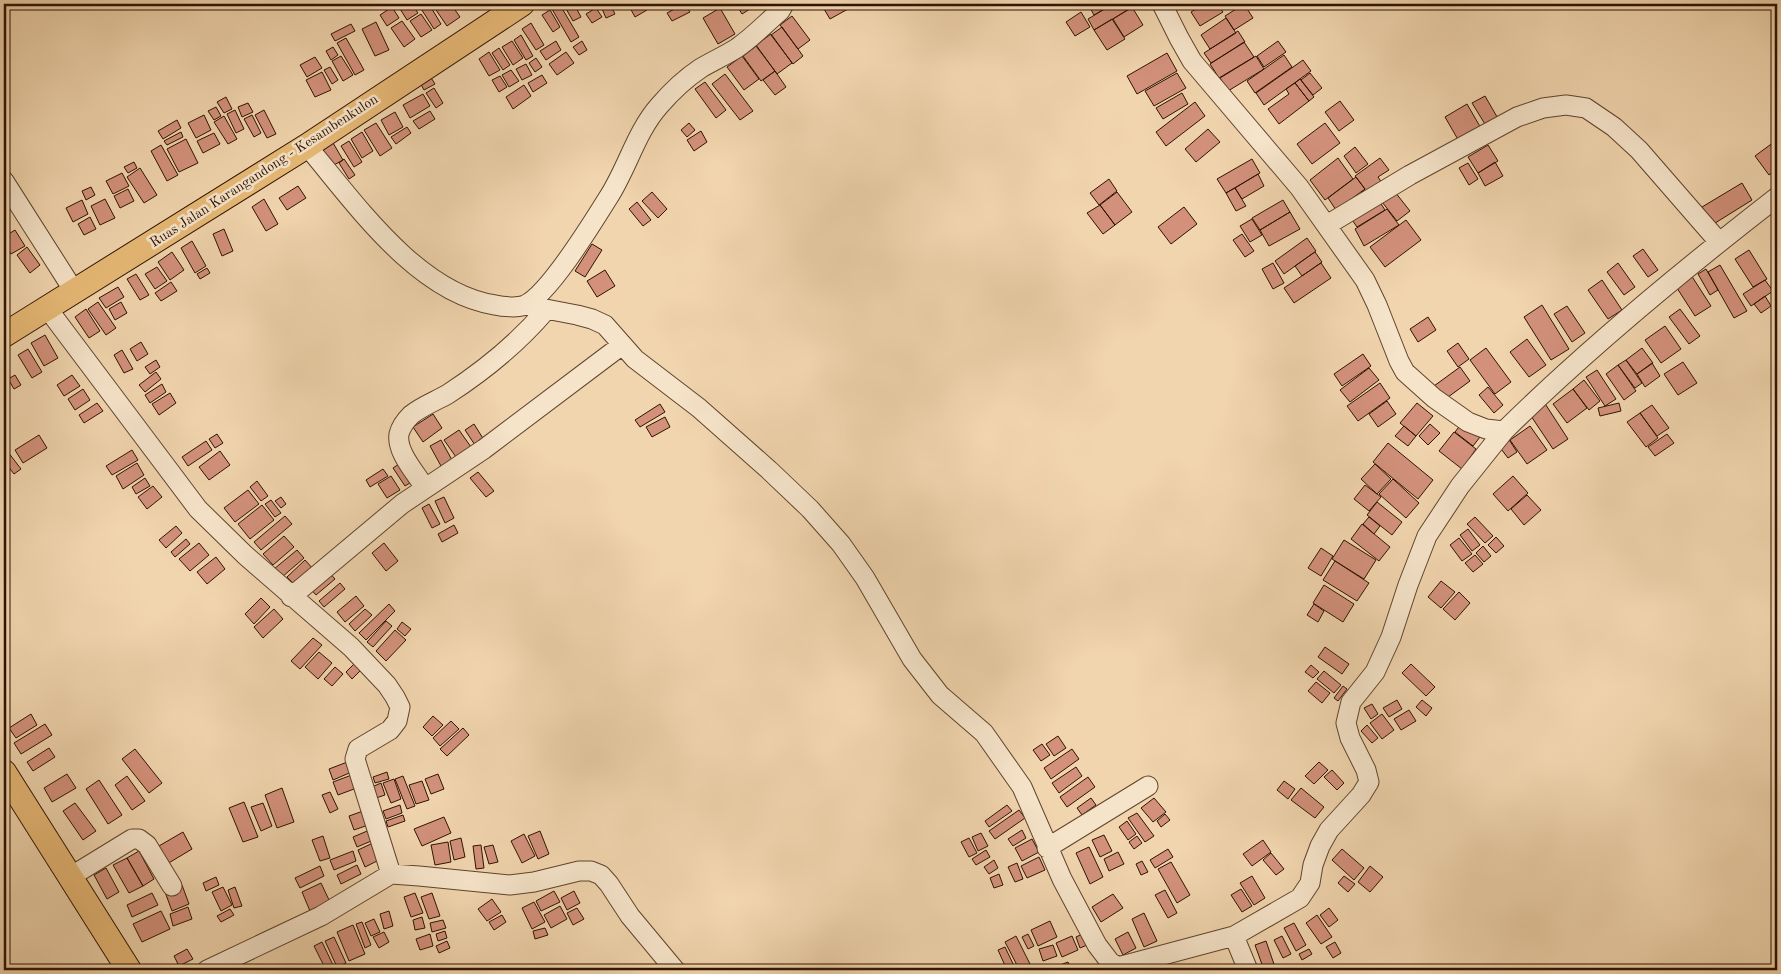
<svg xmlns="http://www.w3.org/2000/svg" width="1781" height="974" font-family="'Old Standard TT',serif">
<rect width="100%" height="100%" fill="#f1d5ae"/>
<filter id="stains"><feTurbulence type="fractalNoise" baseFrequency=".004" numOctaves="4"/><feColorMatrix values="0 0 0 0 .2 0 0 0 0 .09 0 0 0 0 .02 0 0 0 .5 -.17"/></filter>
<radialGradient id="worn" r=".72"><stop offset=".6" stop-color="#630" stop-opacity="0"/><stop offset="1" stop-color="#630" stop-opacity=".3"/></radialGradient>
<!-- building -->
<path fill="#d3917c" stroke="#2e1300" d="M397,4H412L418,13L407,20Z
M418,4H429L441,24L434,29Z
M439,4H451L460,17L447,26L434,7Z
M570,4H574L581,17L573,21L565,7Z
M600,4H610L615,14L606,18Z
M628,4H643L647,10L635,17Z
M684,4L690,12L672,21L667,13Z
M736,4H758L742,14Z
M821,4H857L830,19Z
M1088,4H1113L1094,15Z
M1113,4H1131L1133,7L1094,30L1088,19Z
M1204,4H1217L1223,12L1200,26L1191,12Z
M1244,4L1253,18L1234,30L1225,16Z
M560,5L579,37L571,42L552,9Z
M392,7L399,18L387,26L380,15Z
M1132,7L1143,25L1124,37L1113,19Z
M596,8L602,17L592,23L586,14Z
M720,8L735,34L718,44L703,18Z
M550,10L560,27L553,32L542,15Z
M1081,12L1090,27L1075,36L1066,22Z
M421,14L432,30L421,37L410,21Z
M792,16L810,40L798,49L780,25Z
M1226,18L1236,33L1210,49L1201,35Z
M1112,19L1125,39L1107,50L1094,30Z
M402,21L415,39L404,47L391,28Z
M376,22L389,50L375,56L362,29Z
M531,23L544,45L536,50L522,29Z
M351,24L355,31L335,41L331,34Z
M782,27L803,56L793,64L771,35Z
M1238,31L1245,42L1211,63L1204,53Z
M771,34L792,63L777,74L756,45Z
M521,35L533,56L526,60L514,40Z
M346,38L364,70L355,75L337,43Z
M512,41L523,58L513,65L502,47Z
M556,41L561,50L546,60L540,51Z
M582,41L587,50L579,55L573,47Z
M1278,41L1286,52L1264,67L1257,56Z
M1244,42L1254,57L1219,78L1210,64Z
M756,46L775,71L761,81L743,56Z
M333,47L338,55L331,60L326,51Z
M499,48L510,65L503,70L492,53Z
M489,52L500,70L489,76L479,59Z
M566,52L574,63L557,75L549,64Z
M1167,53L1177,71L1137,94L1127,76Z
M1284,55L1292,67L1255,93L1247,81Z
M341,56L353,75L343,81L332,61Z
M742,56L759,79L744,90L727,67Z
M1256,56L1264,69L1228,91L1220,78Z
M315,57L322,68L307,77L300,65Z
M536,58L542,67L535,72L529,63Z
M1303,60L1311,71L1264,105L1256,93Z
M526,64L532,75L522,80L516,69Z
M330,67L338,80L332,84L324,70Z
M511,70L519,81L509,87L502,75Z
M775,71L786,87L775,95L763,80Z
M322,72L331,90L315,97L306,80Z
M428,73L435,84L424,90L418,79Z
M1177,73L1186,88L1154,106L1145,91Z
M1310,73L1322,88L1313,95L1301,80Z
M725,74L753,111L740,120L712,84Z
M542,75L547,83L533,92L528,83Z
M500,76L507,87L499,92L492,80Z
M1300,79L1314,97L1309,101L1295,83Z
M705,82L726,110L716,118L695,89Z
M1295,83L1309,101L1279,124L1268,109L1289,94L1286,89Z
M524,85L531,96L513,109L506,97Z
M434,88L443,103L436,108L426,93Z
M1182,93L1188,104L1163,119L1156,108Z
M423,94L430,106L410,118L403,105Z
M1485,96L1500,122L1488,129L1472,103Z
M226,97L232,109L224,113L217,102Z
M1340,101L1354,120L1339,131L1325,112Z
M1195,102L1205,116L1166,146L1156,132Z
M248,103L253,112L242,117L238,107Z
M1467,104L1482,130L1460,143L1445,117Z
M216,107L221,116L214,120L208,111Z
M235,110L244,129L236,133L227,114Z
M264,110L276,134L267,138L255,115Z
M430,111L435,119L419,129L413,121Z
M395,112L403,127L389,135L381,120Z
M204,115L211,130L196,138L188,123Z
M252,115L261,133L254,137L244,119Z
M224,116L237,139L228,144L214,122Z
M177,120L181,128L163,139L158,131Z
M376,123L392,148L380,156L364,130Z
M689,123L695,130L687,137L681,130Z
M1325,123L1340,143L1312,164L1297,144Z
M407,127L411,133L396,144L391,137Z
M1208,129L1220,142L1196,162L1185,149Z
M701,131L707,142L694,151L687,140Z
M181,132L183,137L167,145L164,141Z
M362,132L373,151L362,158L351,139Z
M214,133L220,144L203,153L197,141Z
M329,136L343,160L332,166L318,141Z
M186,139L198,163L179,172L167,149Z
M349,141L362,162L354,167L341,146Z
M1774,142L1777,147V169L1769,175L1755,156Z
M161,145L178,175L167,181L151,151Z
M1488,145L1498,161L1478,173L1468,157Z
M1355,147L1368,164L1356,173L1344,156Z
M1338,158L1353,179L1325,200L1310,180Z
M1380,158L1389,170L1378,177L1384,186L1366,199L1361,193L1365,189L1355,176Z
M344,159L355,175L349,179L339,163Z
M1252,159L1260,173L1226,193L1217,179Z
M134,162L137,168L128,173L124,167Z
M1495,162L1503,176L1485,186L1478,173Z
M1468,163L1478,179L1469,185L1459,168Z
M140,168L157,195L144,203L127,177Z
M122,173L129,186L113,194L106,181Z
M1258,174L1264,186L1242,199L1235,188Z
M1356,177L1365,189L1336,210L1328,198Z
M1109,179L1117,191L1099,205L1090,193Z
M1742,183L1752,200L1712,225L1702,207Z
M298,186L306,198L287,210L279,198Z
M91,187L95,195L86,200L82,191Z
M1235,188L1246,206L1236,211L1226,193Z
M128,189L134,201L120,208L114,196Z
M652,192L667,209L658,218L642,201Z
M1117,192L1132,212L1115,225L1100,205Z
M1395,192L1410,211L1397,221L1382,202Z
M1376,196L1385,210L1357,227L1348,214Z
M105,199L115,218L100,225L91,206Z
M264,199L278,224L266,231L252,207Z
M82,200L88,214L73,222L66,208Z
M1283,200L1290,212L1260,230L1252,218Z
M637,202L651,220L643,226L629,209Z
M1100,205L1115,225L1103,234L1087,213Z
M1184,207L1197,224L1171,244L1158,227Z
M1387,209L1399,225L1364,246L1355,229Z
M1290,212L1300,229L1269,246L1260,230Z
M90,217L96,229L84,235L78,224Z
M1252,219L1262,235L1250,242L1240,226Z
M1406,220L1421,240L1385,267L1370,247Z
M224,229L233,251L222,256L213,234Z
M15,230L25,246L11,254L4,242V237Z
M1242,234L1254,251L1245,257L1233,240Z
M1307,238L1316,251L1284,274L1275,261Z
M192,241L206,266L195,273L181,248Z
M592,244L602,250L585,277L575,271Z
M27,247L40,265L30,273L17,255Z
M1643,249L1658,270L1648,277L1633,256Z
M1749,250L1767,279L1753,287L1735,259Z
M172,252L184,270L170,280L158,262Z
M1315,252L1322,262L1302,276L1295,266Z
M1273,263L1284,283L1273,289L1262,269Z
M1321,263L1331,278L1294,303L1284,288Z
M1618,263L1635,287L1624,295L1607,272Z
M1720,265L1747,311L1734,318L1708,272Z
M157,267L167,281L155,289L145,274Z
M207,268L210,273L200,279L197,274Z
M1706,269L1718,290L1710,295L1698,274Z
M605,270L615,286L597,297L587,281Z
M136,274L149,295L140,300L127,279Z
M1691,275L1711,306L1695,316L1675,285Z
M1602,280L1622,310L1608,319L1588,290Z
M1765,280L1773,291L1751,306L1743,294Z
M171,282L177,291L161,301L155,293Z
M118,287L124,297L106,308L99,298Z
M1765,296L1771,306L1761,313L1754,304Z
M98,302L116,328L106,335L88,309Z
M121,302L127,313L115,320L109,309Z
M1542,305L1569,349L1551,360L1524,317Z
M1567,306L1585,333L1572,342L1554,314Z
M86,309L100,331L89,338L75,317Z
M1680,309L1700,336L1689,344L1669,317Z
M1428,317L1436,330L1418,342L1410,329Z
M1665,326L1681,349L1661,363L1645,340Z
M45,335L58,358L44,366L31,343Z
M1527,339L1546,365L1529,377L1510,352Z
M141,342L148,354L137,361L130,349Z
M1458,343L1469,359L1458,367L1447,351Z
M1486,348L1511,382L1495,394L1470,360Z
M1642,348L1653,363L1637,374L1626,360Z
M28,349L42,372L32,378L18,355Z
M122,350L133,369L124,373L114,355Z
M1363,354L1371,366L1342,386L1334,374Z
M156,360L160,367L150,374L145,367Z
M1626,360L1642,383L1635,388L1618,365Z
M1683,362L1697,383L1678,395L1664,374Z
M1652,363L1660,376L1645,387L1637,374Z
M1618,365L1636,391L1624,400L1606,374Z
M1460,367L1470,381L1444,400L1434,386Z
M1369,368L1379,380L1350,402L1340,390Z
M1597,370L1616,399L1605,406L1586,377Z
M156,372L161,379L145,392L139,385Z
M15,375L21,385L14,389L8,379Z
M72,375L80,386L64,396L57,385Z
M1584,380L1600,401L1589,410L1573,389Z
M1380,383L1390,398L1358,421L1347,406Z
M162,384L166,392L150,403L145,395Z
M1488,387L1503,405L1494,413L1479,395Z
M83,389L90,400L75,410L68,399Z
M1573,389L1587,408L1567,423L1553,404Z
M170,393L176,403L159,415L152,404Z
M1542,399L1568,439L1553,449L1527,410Z
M1387,401L1396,414L1378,427L1369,414Z
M97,403L103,411L84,423L79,415Z
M1417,403L1433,416L1416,436L1400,423Z
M1619,403L1621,411L1600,416L1598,408Z
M660,404L665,412L640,427L635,420Z
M1652,405L1669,428L1657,436L1640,413Z
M1640,413L1658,438L1646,447L1627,422Z
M433,414L442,428L423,442L413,427Z
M665,417L670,427L652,437L646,427Z
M1462,423L1480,437L1473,446L1455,432Z
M474,424L484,440L475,445L465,430Z
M1430,424L1440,433L1428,445L1419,436Z
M1404,426L1416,436L1408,446L1395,436Z
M1530,426L1547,450L1527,464L1510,440Z
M459,430L471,447L456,457L444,440Z
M1454,432L1476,449L1462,469L1439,451Z
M217,434L223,443L215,448L209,439Z
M1667,434L1674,443L1655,456L1648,447Z
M39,435L47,448L23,463L15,450Z
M1508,438L1517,452L1508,458L1498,445Z
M441,440L452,460L441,466L430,446Z
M206,441L212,450L188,466L182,457Z
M1388,443L1433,480L1418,499L1373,462Z
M132,450L138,460L112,475L106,466Z
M220,451L230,465L209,480L199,467Z
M8,452L21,469L14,474L4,461V456Z
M402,462L413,481L405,486L393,468Z
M137,463L144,475L123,489L116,476Z
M1375,464L1391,479L1377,494L1361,479Z
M383,469L388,476L370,487L366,480Z
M478,472L494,491L486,497L470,478Z
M391,476L400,490L387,498L378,484Z
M1513,476L1528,493L1508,511L1493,494Z
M145,478L150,486L136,494L132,487Z
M1393,479L1419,503L1406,518L1379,494Z
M257,481L268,496L261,501L250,487Z
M1365,485L1381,497L1369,511L1354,499Z
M153,486L162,497L147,509L138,497Z
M248,490L259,504L235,522L224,508Z
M1527,495L1541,510L1524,525L1511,509Z
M281,497L286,504L281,508L275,501Z
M444,497L454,518L445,523L435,501Z
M271,500L281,513L275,517L265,504Z
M1377,502L1402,522L1392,535L1367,515Z
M429,504L440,524L432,528L422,508Z
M262,505L274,520L250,539L238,524Z
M285,516L292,524L261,550L254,542Z
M1369,517L1380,526L1374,534L1363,524Z
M1475,517L1493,536L1485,543L1467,524Z
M1362,524L1390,547L1379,561L1351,539Z
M454,525L458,533L442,542L438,534Z
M176,526L182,533L166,548L159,540Z
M1468,529L1480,545L1472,551L1460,535Z
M284,536L294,547L273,565L263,554Z
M1496,537L1504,546L1496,553L1488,545Z
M1459,538L1472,554L1462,561L1450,545Z
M186,539L190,544L175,557L171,552Z
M1344,540L1376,560L1364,579L1332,559Z
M199,543L209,555L190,571L179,559Z
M384,543L398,561L386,571L372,553Z
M1483,546L1491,556L1484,562L1476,553Z
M1321,548L1333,556L1321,576L1308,568Z
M297,550L304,558L282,577L274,569Z
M1475,555L1483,564L1473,572L1465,563Z
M216,557L225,569L207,584L197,572Z
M305,560L314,570L296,586L287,577Z
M1335,561L1369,583L1357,601L1323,580Z
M328,571L335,579L316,595L309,587Z
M1441,581L1455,592L1441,608L1428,597Z
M340,583L345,589L324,607L319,601Z
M1324,585L1354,604L1343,622L1313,603Z
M1459,592L1470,603L1455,620L1443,609Z
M356,596L364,606L345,622L337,612Z
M261,598L270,607L254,624L245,614Z
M389,604L395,611L366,640L359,633Z
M1314,604L1324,611L1318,622L1307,615Z
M274,609L283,619L263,638L254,627Z
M365,609L372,615L355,631L349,624Z
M386,621L392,626L373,647L367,642Z
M402,622L411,629L405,636L397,629Z
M395,630L406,640L386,661L376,651Z
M313,638L322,645L300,669L291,661Z
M1325,647L1349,664L1342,674L1318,657Z
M319,652L332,663L318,679L305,667Z
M355,663L361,670L352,679L346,672Z
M1411,664L1435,687L1426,696L1402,673Z
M1311,665L1319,672L1313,678L1305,672Z
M335,667L343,674L332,686L324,679Z
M1324,671L1341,685L1334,693L1317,679Z
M1316,682L1330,693L1322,703L1308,691Z
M1343,686L1347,689L1338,701L1334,698Z
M1397,700L1402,709L1389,717L1383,708Z
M1422,700L1432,708L1426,716L1416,707Z
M1372,704L1378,714L1371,719L1364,708Z
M1409,710L1416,721L1401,730L1394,719Z
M31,714L37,725L16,738L9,728Z
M1382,714L1394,730L1382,739L1370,723Z
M433,716L443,725L432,736L423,727Z
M451,721L459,729L440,746L433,738Z
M45,724L52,735L21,754L14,743Z
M1367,725L1378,738L1372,743L1361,731Z
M463,728L469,735L447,756L440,749Z
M1058,736L1066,748L1054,756L1046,744Z
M1042,744L1050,755L1041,761L1033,750Z
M49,748L55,757L33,771L27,762Z
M135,749L162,783L149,793L122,759Z
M1072,749L1079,759L1051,779L1044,768Z
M350,761L354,771L333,780L329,769Z
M1319,762L1328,770L1314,784L1305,776Z
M1076,767L1082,776L1059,793L1052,783Z
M1332,770L1344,783L1337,790L1324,777Z
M387,772L389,779L375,783L373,777Z
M357,773L362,786L338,795L333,782Z
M67,774L76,788L52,802L44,788Z
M438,774L444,789L431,794L425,779Z
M127,776L145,801L132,810L115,785Z
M403,776L415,806L407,809L395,779Z
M1088,777L1095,787L1067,807L1060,797Z
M394,779L401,799L391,803L383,783Z
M99,780L122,815L108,824L86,789Z
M422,781L429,800L416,804L409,785Z
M1284,781L1295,789L1288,799L1277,790Z
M381,783L385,795L376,798L372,787Z
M282,788L294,822L277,828L265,795Z
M1301,788L1324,807L1315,818L1291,800Z
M330,792L338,809L330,813L322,795Z
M1091,798L1096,805L1082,815L1077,808Z
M1154,798L1166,812L1153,822L1141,808Z
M244,802L258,837L243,842L229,808Z
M75,803L96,831L83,840L63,811Z
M263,803L272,826L261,831L251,807Z
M400,805L402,813L386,819L383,811Z
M1007,805L1012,811L989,827L985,821Z
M366,810L371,824L354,830L349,816Z
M1019,810L1025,818L995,839L989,831Z
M1137,813L1154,836L1145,842L1128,818Z
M1165,814L1170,820L1161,827L1157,821Z
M403,815L405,821L388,827L386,821Z
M444,817L451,833L422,846L414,829Z
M1127,821L1136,834L1128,840L1119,827Z
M372,829L376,839L357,847L353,837Z
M1022,830L1026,838L1013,846L1008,839Z
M540,831L549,854L538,859L528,836Z
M183,832L192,849L162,867L152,850Z
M981,833L988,846L978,851L972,837Z
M524,834L535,856L522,863L511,841Z
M1104,835L1112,851L1100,857L1092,840Z
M323,836L330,858L320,861L312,840Z
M1137,836L1142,843L1134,849L1129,842Z
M461,838L465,857L454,860L450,841Z
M969,838L977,853L969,857L961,842Z
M1032,839L1039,852L1022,861L1015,848Z
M1263,840L1271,852L1252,866L1243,854Z
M448,842L451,862L435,865L431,845Z
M373,843L381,859L365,867L358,850Z
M481,845L484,868L476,869L473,846Z
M493,845L498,862L489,864L484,847Z
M1089,847L1103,877L1090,884L1076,853Z
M1168,849L1173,857L1155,868L1150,860Z
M1342,849L1364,868L1354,880L1332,860Z
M986,850L990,857L976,865L972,859Z
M139,851L154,879L143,886L127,858Z
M353,851L356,861L334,870L330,860Z
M1118,852L1124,864L1109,871L1104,859Z
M1271,853L1284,869L1276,875L1263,860Z
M1039,857L1045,870L1027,878L1021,866Z
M127,858L143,886L129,893L113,865Z
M994,860L998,868L989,874L984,867Z
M1142,861L1148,872L1141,875L1136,864Z
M1171,862L1190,895L1177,903L1158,869Z
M1017,863L1023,879L1015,882L1008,867Z
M357,865L361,874L341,884L337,875Z
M320,866L324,876L300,888L295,878Z
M1370,866L1383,877L1370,892L1358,882Z
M106,868L119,892L107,899L94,875Z
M999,874L1003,885L994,888L990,878Z
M1252,876L1265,898L1254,905L1240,883Z
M1344,876L1355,884L1348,892L1338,883Z
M216,877L219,885L206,891L203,883Z
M321,883L330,902L310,911L302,892Z
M182,885L189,904L172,911L165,892Z
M223,887L232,905L221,911L212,892Z
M235,887L242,906L234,908L228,890Z
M1241,889L1252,906L1242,912L1231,895Z
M1165,890L1177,913L1168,918L1155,895Z
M554,891L560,902L541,911L536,901Z
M574,891L580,903L567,910L561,898Z
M152,893L158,905L132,917L127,905Z
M415,893L423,913L411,917L404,897Z
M432,893L440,916L429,919L421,897Z
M1113,894L1123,908L1101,922L1092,907Z
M492,899L501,912L487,921L478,909Z
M534,902L545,922L532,929L522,908Z
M560,906L567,919L551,928L544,915Z
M188,907L192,919L173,926L170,914Z
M577,908L584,919L573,925L567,913Z
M1329,908L1338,920L1329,927L1320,915Z
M230,909L234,915L221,922L217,916Z
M161,911L170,929L142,942L133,924Z
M389,911L393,926L384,929L380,914Z
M1144,913L1157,941L1144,947L1132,919Z
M502,915L506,922L494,930L489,922Z
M1317,915L1332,937L1321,944L1306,923Z
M422,917L425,928L415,930L413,920Z
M374,919L380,932L371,936L365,923Z
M443,920L446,928L432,932L430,923Z
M1050,921L1057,937L1038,946L1031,930Z
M362,922L371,945L365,948L356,924Z
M1294,923L1306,945L1296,951L1284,928Z
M353,925L365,954L349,961L337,932Z
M545,928L548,935L535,939L533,931Z
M445,931L447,938L438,941L436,934Z
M384,932L389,942L379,948L373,937Z
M1087,932L1092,943L1080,948L1076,937Z
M1128,932L1136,948L1123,955L1115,939Z
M430,934L433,946L420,950L416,939Z
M1028,934L1034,946L1028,949L1022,937Z
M1016,936L1030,964L1019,969L1005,942Z
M1072,936L1078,950L1062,957L1056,943Z
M1282,936L1291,954L1283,958L1274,940Z
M334,937L346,963L337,967L325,941Z
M447,941L450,948L439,953L436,946Z
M1266,941L1276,970H1264L1255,945Z
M322,942L334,967L327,970H326L314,946Z
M1335,942L1341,953L1333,958L1326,947Z
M1053,945L1057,956L1043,961L1039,949Z
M1005,947L1016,970H1007L998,950Z
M187,949L193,959L179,966L174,956Z
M1309,949L1312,954L1302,960L1299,954Z
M1068,962L1071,968L1067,970H1047Z"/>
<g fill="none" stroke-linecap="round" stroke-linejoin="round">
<!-- minor casing -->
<g stroke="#5f442c" stroke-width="21">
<path id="minor" d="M1162,4L1179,38L1192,61L1299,187L1365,280L1377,305L1399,361L1405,372L1434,398L1468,422L1486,429L1504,431C1589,347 1683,270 1777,197
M307,146C355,203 417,293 495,305C503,307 518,308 525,305C549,294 593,222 608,198C627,169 636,132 659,106C671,92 686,78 701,68C713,61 726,55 737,48C753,37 766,23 780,11L784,4
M4,181L74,291
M1327,225L1410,175L1517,117L1543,108L1566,105L1586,108L1614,127L1639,150L1719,242
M525,305L577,315L592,319L605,325L635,359L699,408L769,470L810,509L841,544L865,578L912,659L940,695L984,733L1022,787L1062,879L1097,945L1110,962L1118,967L1234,936L1300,898L1310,883L1313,865L1320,846L1329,830L1361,795L1369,782L1366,770L1350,738L1346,723L1351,702L1375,672L1391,637L1408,585L1427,536L1460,486L1504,431
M47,308L198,509L245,555L351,647L387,685L395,697L400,707L397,721L390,730L358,749L355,759L391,874
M425,488C416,473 396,452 399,434C401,426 406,420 411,415C422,406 436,401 448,394C485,370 518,343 546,310
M291,597L402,504L484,449L622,345
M1047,848L1148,786
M70,877L132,839H139L147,845L172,886
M1234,936L1248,970
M207,970L321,916L391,874L419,876L510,885L534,882L579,871H591L601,875L609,884L630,916L675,970"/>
</g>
<!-- major casing -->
<g stroke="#2e1300" stroke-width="26">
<path id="major" d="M4,335L307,146L522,4
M4,772L129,970"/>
</g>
<!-- minor -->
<use href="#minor" stroke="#f6e4ca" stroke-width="19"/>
<!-- major -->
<use href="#major" stroke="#e8ba77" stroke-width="24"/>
</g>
<g text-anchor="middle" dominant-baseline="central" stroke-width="5" stroke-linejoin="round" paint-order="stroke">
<!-- street labels -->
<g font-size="14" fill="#2e1300" stroke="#f6e4ca">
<text transform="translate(264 171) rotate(-33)">Ruas Jalan Karangandong - Kesambenkulon</text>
</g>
</g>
<!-- margin -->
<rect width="1781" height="974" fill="none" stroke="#f1d5ae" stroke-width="20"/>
<rect x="5" y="5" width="1771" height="964" fill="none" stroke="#2e1300" stroke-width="2.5"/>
<rect x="10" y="10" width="1761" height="954" fill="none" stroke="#2e1300"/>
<rect width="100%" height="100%" filter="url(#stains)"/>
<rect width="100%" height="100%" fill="url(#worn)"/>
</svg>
